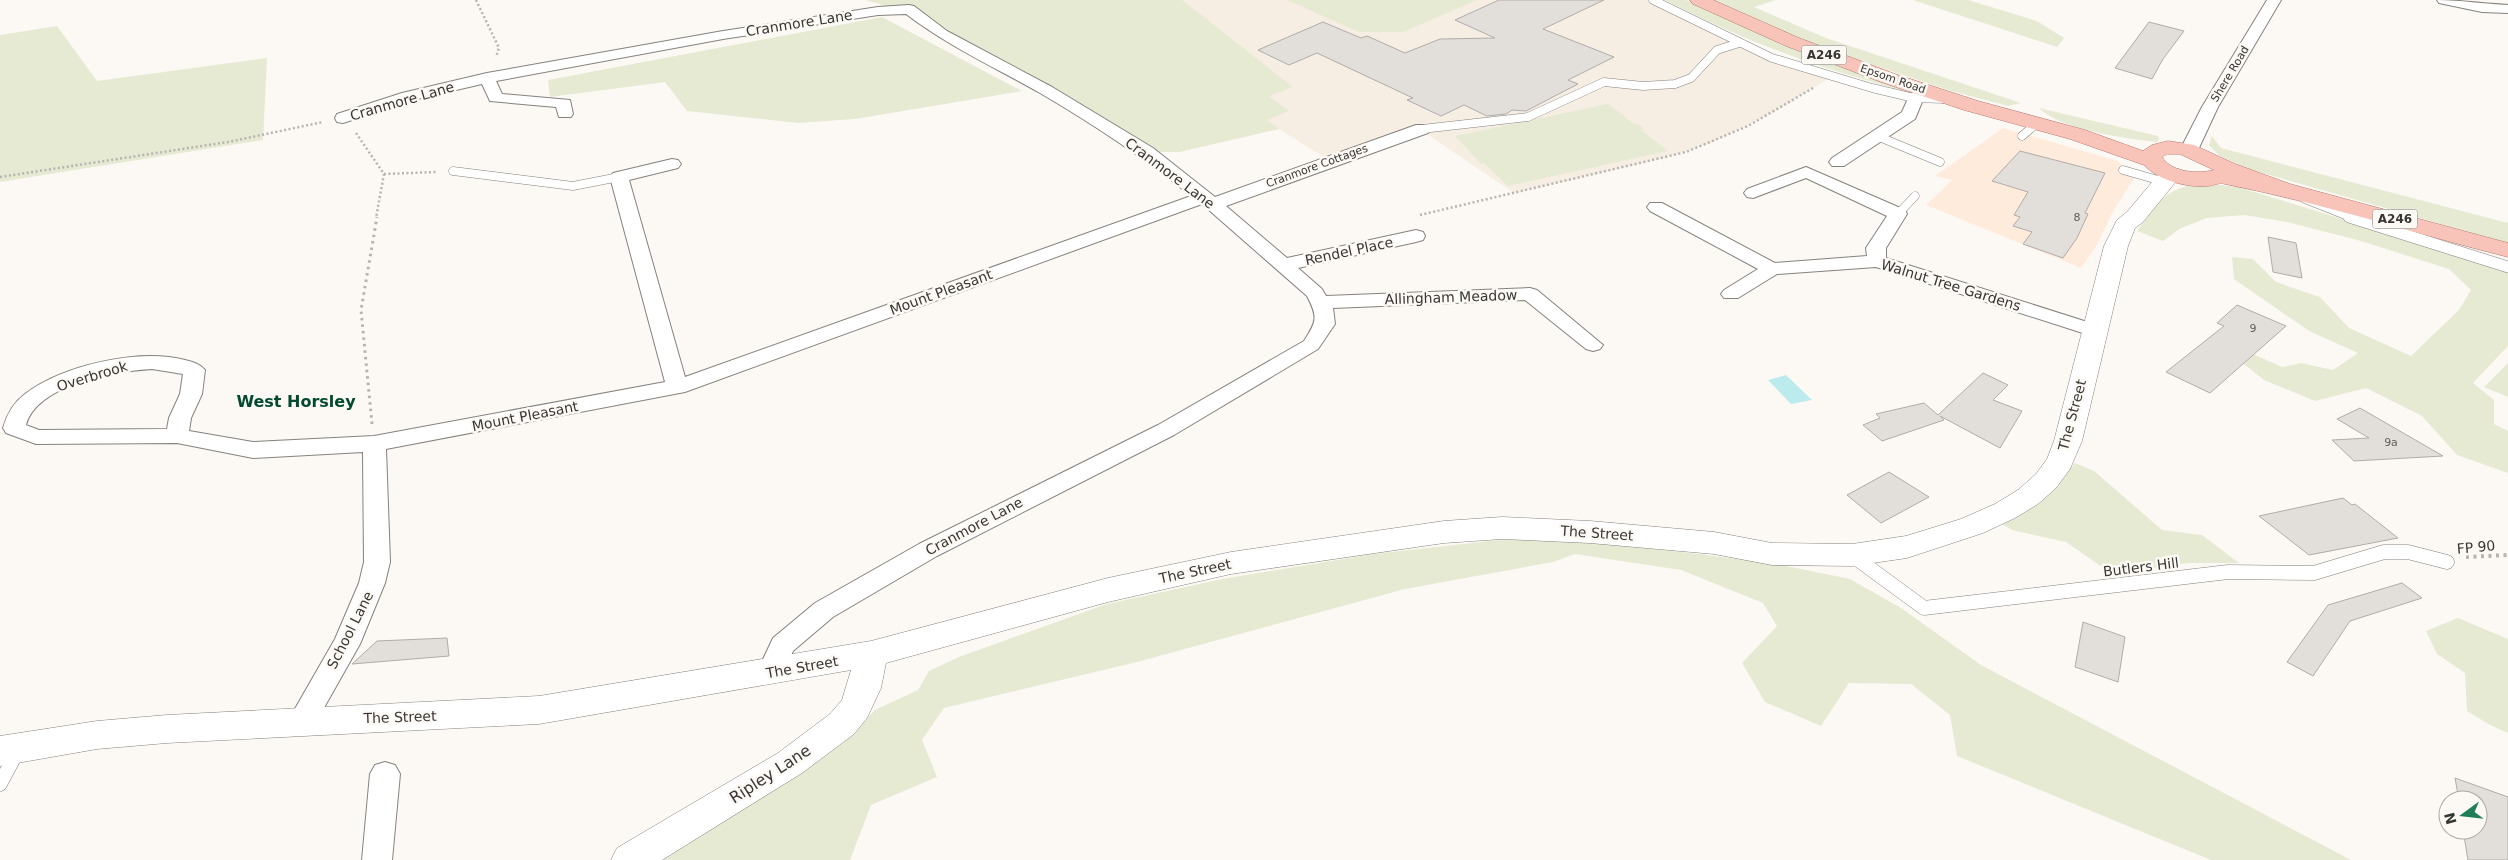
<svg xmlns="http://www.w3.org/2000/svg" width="2508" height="860" font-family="'DejaVu Sans',sans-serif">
<rect width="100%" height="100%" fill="#fcf9f4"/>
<!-- commercial -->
<path fill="#ffebdc" d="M2003,128L2118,161L2134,178L2111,215L2097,245L2081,268L1926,205L1952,180L1935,176Z"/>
<!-- built -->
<path fill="#f6ede3" d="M969,0H1653L1739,43L1833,76L1774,112L1709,144L1661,159L1514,193L1415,126L1325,158L1279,129L1179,152Z"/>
<!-- green -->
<path fill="#e6ead3" d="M866,0H1182L1293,87L1269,96L1289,111L1267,120L1279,129L1179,152H1147L920,16Z
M1287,0H1477L1403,32H1359Z
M1665,0H1686L1818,58L1910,90L1908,92C1819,68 1746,42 1665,0Z
M1708,0H1776L1754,7L1826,38L2021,103L2008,106L1951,91L1806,43Z
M1913,0H1968L2037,21L2064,38L2057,47Z
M882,17L1022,91L855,119L798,123L687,111L665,82L550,97L548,80Z
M57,26L97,81L267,58L263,140L0,182V35Z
M1608,104L1634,124H1638L1644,129L1641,130L1668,151L1508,186L1484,163L1481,164L1455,136Z
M2039,108L2158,136L2159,139L2157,142C2127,139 2059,129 2039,108Z
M2212,136L2221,148L2508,223V243L2245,168L2220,156L2209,145Z
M2202,183L2238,187L2508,270V346L2473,383L2494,400V424L2508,431V473L2457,455L2422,416L2366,388L2315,401L2264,380L2230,353L2244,350L2282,367L2301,363L2333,370L2358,353L2309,331L2234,279L2232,257L2253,259L2276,282L2320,297L2349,328L2411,356L2459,310L2471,290L2449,269L2361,241L2287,222L2244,215L2207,218L2181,228L2163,241L2137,231C2160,201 2163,189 2202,183Z
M2508,363V397L2484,387Z
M2075,463L2094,471L2162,530L2202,535L2239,563H2189L2112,574L2066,542L2012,530L2002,524L2056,484Z
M1499,540L1578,541L1699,554L1781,565L1850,579L1901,608L1981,665L2351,860H2211L1957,756L1950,715L1911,684L1849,683L1821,726L1765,702L1742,663L1777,626L1763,603L1681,570L1575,554L1553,562L1405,589L1137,662L944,708L922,740L937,777L871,805L850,860H649L760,797L843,743L875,710L918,690L929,671L959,657L1107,604L1222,579L1374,554Z
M2458,618L2508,639V733L2490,725L2467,711L2465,673L2437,654L2426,631Z"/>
<!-- water -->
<path fill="#bcebed" d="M1786,375L1812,400L1791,404L1768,380Z"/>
<!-- building -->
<path fill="#e2deda" stroke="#b0aca8" d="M1499,0H1604L1543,29L1614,57L1568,80L1578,84L1526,111L1512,110L1506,114L1487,116L1464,105L1441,116L1407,100L1413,98L1317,53L1289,65L1258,50L1323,22L1361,38L1367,36L1405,53L1440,39L1495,38L1455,20Z
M2149,22L2184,31L2163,59L2152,79L2115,68Z
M2020,151L2105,173L2085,213L2088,214L2077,238L2063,258L2023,244L2032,232L2013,226L2020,217L2014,215L2028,192L1992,181Z
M2268,237L2296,243L2302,278L2273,272Z
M2237,305L2286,326L2210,393L2166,372L2224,326L2217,323Z
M1983,373L2008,385L1993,400L2022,411L2000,448L1940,416L1944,420L1882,441L1863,425L1880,418L1876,414L1924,403L1938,415Z
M2360,408L2443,456L2354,461L2332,440L2369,438L2337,419Z
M1889,472L1929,497L1881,523L1847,495Z
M2343,498L2352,505L2355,504L2398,538L2309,555L2259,516Z
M2402,583L2422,598L2350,621L2313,676L2287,662L2328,605Z
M2083,622L2125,637L2118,682L2075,667Z
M447,638L449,656L352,664L377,641Z
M2455,778L2508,797V860H2468L2463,830H2478V800H2459Z"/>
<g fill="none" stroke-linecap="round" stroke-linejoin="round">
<!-- service-far2 casing -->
<g stroke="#85827e" stroke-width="9">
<path id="service-far2" d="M1653,0L1772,58L1872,88L1914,98L1944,99
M1422,129L1528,117L1604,82L1643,86L1675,84L1691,78L1717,50L1739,43
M1877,136L1940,162
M2022,136L2036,124
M2123,170L2165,182
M453,171L573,186L619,177
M2305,199L2353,218
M1898,214L1915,196"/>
</g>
<!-- service-far1 casing -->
<g stroke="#85827e" stroke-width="12">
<path id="service-far1" d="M2349,217L2508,267"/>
</g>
<!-- service casing -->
<g stroke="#85827e" stroke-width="15">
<path id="service" d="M1853,556L1924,608L2228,572L2314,573L2384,552H2408L2447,562
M0,784L17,752"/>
</g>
<!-- minor casing -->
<g stroke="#85827e" stroke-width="2">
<path id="minor" d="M2267,0H2281L2218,107L2198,150L2195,154H2183L2180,150L2202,107Z
M2437,0C2461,0 2484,4 2508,5V13L2482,12L2439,3Z
M909,5L914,6L947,31L1052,87L1153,148L1215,197L1416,125H1428L1430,129L1428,133L1226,206L1287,258L1416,230L1423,232L1425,236L1423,240L1416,242L1298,268L1322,289L1326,296L1530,288L1537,290L1603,345L1600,349L1593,351L1586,349L1525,300L1333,308L1335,324L1318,349L1174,435L937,556L833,617L793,651L781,680L771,683L761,680L757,672L773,638L815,603L919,544L1158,425L1304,341C1317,321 1318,317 1307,296L1202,204L685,392L386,449L390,562L385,583L360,644L312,729L302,732L292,729L288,721L335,639L359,583L364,562L363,452L253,458L177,443L36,444L6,433L3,428C7,414 13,403 25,394C63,365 140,348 185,360C193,362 200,364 205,370L202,394L191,418L189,431L253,442L374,436L665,382L610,177L613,173L672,159L678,160L681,164L678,168L629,180L685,377L1191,196C1143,157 1093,124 1040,93C994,67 948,46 906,14L878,15L723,39L496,81L502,94L570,100L573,114L571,117H559L556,107L490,101L482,84L413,100L343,123L337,122L335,118L337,114L402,93L487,73L723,31L878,7ZM152,369L183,374L180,394L169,418L167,429L39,430L26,425C37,384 117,371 152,369Z
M1916,92L1924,97L1915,119L1844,166H1832L1829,162L1832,158L1902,112L1910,94Z
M1806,167L1905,210L1907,214L1886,248V258L2103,327L2106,331L2103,335L2096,337L2089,335L1876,267L1777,274L1738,298H1724L1721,294L1724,290L1758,269L1650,211L1647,207L1650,203H1662L1775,263L1867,256L1866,248L1887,216L1806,178L1753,198L1747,197L1744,193L1747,189Z
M385,762L395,765L400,774L392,860H362L370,774L375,765Z"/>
</g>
<!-- tertiary casing -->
<g stroke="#85827e" stroke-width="1">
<path id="tertiary" d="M2171,168L2179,169L2182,174L2143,222L2135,228L2128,246L2082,441L2070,469L2056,488L2038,504L2015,518L1983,533L1907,558L1852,566L1772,565L1714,554L1590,543L1502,539L1444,543L1231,574L1108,602L886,663L881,688L867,718L854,734L802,773L662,860H611L617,848L778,753L830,714L842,700L851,670L539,724L167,743L97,749L0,766V736L97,721L167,715L539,696L871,641L1108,578L1231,552L1444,521L1502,517L1590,521L1714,532L1772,543L1852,544L1906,536L1961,519L1995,504L2018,490L2036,474L2047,459L2054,441L2104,246L2117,220L2127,212L2163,169Z"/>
</g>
<!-- primary casing -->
<g stroke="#b1796d" stroke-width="1">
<path id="primary" d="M1690,0H1713L1799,38L1895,74L1978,101L2085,130L2143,151L2152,145L2168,141L2194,145L2235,164L2290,184L2508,243V257C2413,233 2321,203 2225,184C2218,182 2214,186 2207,186C2187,188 2158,180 2144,165L2070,139L1964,110L1881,82L1786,46L1693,4ZM2168,154H2180L2214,170C2199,174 2171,173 2162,157Z"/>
</g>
<!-- path-far2 -->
<path stroke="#b6b4b0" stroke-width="2.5" stroke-dasharray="2 2.5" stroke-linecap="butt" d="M476,0L499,48L496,57
M356,133L384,174L376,218
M384,174L436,172
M0,177L228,142L323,122
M1420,215L1686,152L1748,126L1813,88"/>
<!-- path-far1 -->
<path stroke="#b6b4b0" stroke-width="3" stroke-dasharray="2.5 4" stroke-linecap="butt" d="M372,424L361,310L377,217"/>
<!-- path -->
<path stroke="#b6b4b0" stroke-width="4" stroke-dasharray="3 4.5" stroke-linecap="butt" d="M2466,557L2508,555"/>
<!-- service-far2 -->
<use href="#service-far2" stroke="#fff" stroke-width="8"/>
<!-- service-far1 -->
<use href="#service-far1" stroke="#fff" stroke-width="11"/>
<!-- service -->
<use href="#service" stroke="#fff" stroke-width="14"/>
<!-- minor -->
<use href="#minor" fill="#fff" fill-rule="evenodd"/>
<!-- tertiary -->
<use href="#tertiary" fill="#fff" fill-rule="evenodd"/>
<!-- primary -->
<use href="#primary" fill="#f8c4b9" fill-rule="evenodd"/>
</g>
<g text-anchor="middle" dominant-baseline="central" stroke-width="5" stroke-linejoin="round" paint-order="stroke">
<!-- far-street labels -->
<g font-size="11" fill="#373634" stroke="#fcf9f4">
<text transform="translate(2230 74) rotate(-59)">Shere Road</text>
<text transform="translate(1893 79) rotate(19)">Epsom Road</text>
<text transform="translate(1317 166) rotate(-20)">Cranmore Cottages</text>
</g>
<!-- number labels -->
<g font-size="11" fill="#62605e">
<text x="2077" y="217">8</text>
<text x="2253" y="328">9</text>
<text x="2391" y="442">9a</text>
</g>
<!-- shield labels -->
<g fill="#fcf9f4" stroke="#72706e" stroke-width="1">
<rect x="1801.5" y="45.5" width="45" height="19" rx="4"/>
<rect x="2372.5" y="209.5" width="45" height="19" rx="4"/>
</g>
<g font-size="12" font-weight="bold" fill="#373634">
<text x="1824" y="55">A246</text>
<text x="2395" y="219">A246</text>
</g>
<!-- street labels -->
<g font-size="14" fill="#373634" stroke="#fcf9f4">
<text transform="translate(799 23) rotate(-9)">Cranmore Lane</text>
<text transform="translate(402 101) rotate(-16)">Cranmore Lane</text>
<text transform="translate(1170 173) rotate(37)">Cranmore Lane</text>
<text transform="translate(1349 251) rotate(-12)">Rendel Place</text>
<text transform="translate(1951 285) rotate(17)">Walnut Tree Gardens</text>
<text transform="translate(941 292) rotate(-20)">Mount Pleasant</text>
<text transform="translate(1451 297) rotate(-2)">Allingham Meadow</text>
<text transform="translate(92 376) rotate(-17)">Overbrook</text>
<text transform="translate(2072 415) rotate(-75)">The Street</text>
<text transform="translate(525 416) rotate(-11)">Mount Pleasant</text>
<text transform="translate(974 526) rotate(-28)">Cranmore Lane</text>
<text transform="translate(1597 533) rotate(4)">The Street</text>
<text transform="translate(2476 547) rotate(-5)">FP 90</text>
<text transform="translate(2141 567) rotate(-7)">Butlers Hill</text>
<text transform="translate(1195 571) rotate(-12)">The Street</text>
<text transform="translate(350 630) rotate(-63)">School Lane</text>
<text transform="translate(802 667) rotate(-10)">The Street</text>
<text transform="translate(400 717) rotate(-2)">The Street</text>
</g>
<!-- quarter labels -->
<g font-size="16" font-weight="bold" fill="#024a2f" stroke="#fcf9f4">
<text x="296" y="401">West Horsley</text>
</g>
<!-- near-street labels -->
<g font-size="16" fill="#373634" stroke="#fcf9f4">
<text transform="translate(770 774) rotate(-33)">Ripley Lane</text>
</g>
</g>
<!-- north arrow -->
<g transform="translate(2463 815) rotate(255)"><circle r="24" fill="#fcf9f4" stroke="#adaba7"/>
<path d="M0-4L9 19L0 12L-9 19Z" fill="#1d7e57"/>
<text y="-8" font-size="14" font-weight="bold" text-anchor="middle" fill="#373634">N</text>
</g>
</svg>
